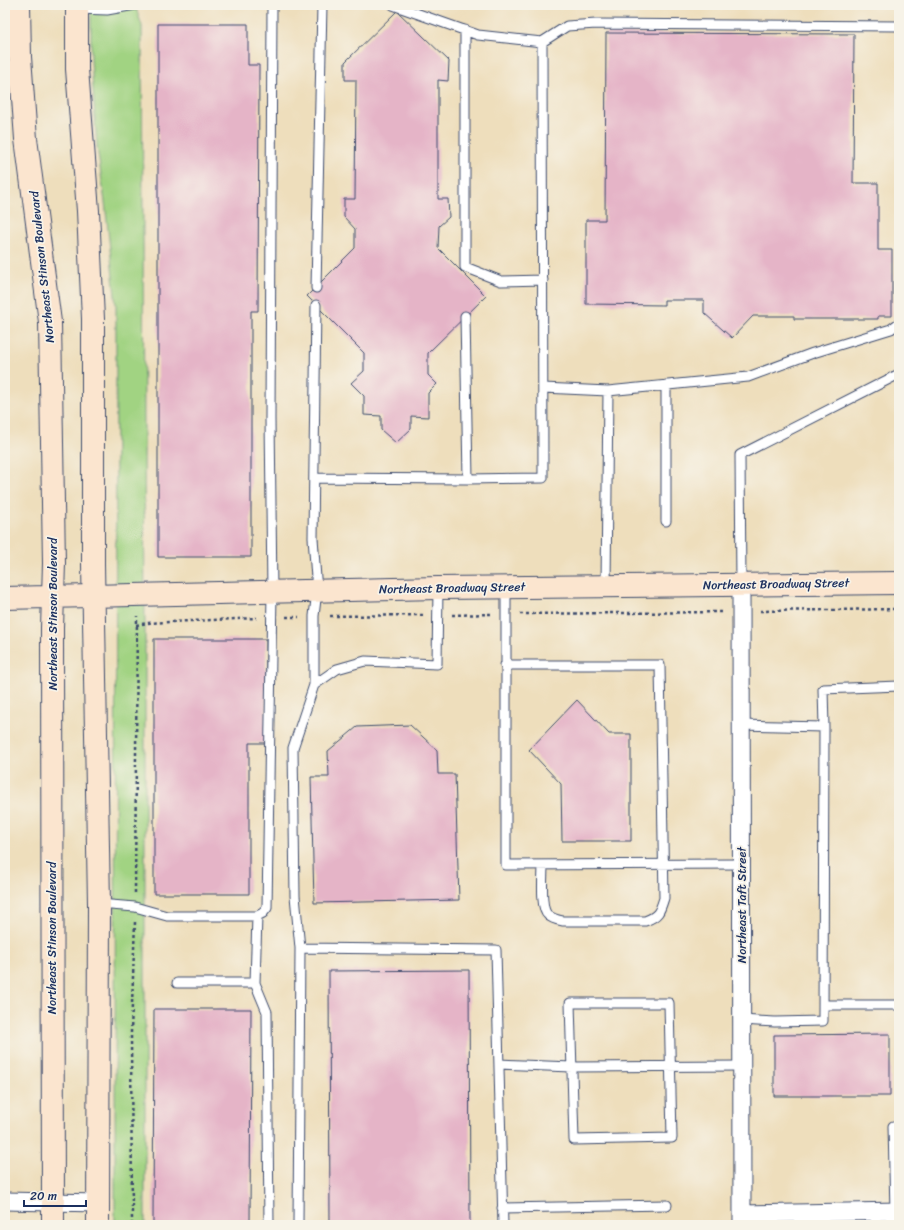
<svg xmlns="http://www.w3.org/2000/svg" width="904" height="1230" font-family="Sriracha,sans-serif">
<rect width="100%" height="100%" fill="#f7f3e8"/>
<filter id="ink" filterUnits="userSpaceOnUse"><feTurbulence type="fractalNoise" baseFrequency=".025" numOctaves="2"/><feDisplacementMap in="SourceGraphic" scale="8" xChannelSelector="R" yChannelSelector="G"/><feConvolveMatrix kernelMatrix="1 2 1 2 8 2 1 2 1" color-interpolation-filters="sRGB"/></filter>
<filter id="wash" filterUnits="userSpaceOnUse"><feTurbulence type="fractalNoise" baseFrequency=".012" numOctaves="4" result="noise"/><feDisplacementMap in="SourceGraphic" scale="16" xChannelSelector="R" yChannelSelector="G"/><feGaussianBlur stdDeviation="0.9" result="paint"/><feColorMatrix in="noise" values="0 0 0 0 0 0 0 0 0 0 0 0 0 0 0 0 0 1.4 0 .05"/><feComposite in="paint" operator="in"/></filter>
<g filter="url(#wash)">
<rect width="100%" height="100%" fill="#eedebc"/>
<!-- green -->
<path fill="#a1d382" stroke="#5e8170" d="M91,5H135L142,26L145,631V1225H115L116,305L105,202L97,147L91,60Z"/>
<g id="blocks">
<!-- building -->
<path fill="#e5b4c7" d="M397,11L449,61L448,81L438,80V199H448L449,217L439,226L438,248L486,296L428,353V375L437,384L428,393V417L411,416V429L396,443L381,430V416L364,415V396L351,383L364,371V353L307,296L355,248V229L344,217V199H355L356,80H345V62Z
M158,24H248V65H259L258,311H251V557H158Z
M606,33L854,34L853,183H878V250H892V316H878V319H794V316H753L732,338L704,313V300H664V305L586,304V220H605Z
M154,639H266V743H249V894H154Z
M577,700L609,734H631V841H562L561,784L529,750Z
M410,725L437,750L438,774H455L459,900L314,903L311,777H329L328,751L357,727Z
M469,970L470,1225H330L329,971Z
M154,1009H251L250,1225H153Z
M890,1034V1096H774V1035Z"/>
</g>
</g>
<g filter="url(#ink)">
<use href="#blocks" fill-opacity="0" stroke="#3b496c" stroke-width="1"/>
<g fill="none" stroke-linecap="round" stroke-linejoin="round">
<!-- lane casing -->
<g stroke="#3b496c" stroke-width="11">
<path id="lane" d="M77,9L107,10L135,5
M465,30V267L501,281L543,280
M542,42L567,26L596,24L899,26
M316,288L322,5
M316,305L313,538L317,591L314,616V685L293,748L295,896L300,948L496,950L503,1225
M465,316L468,479
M666,385V521
M543,388L608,391
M315,478L468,479L543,478L542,42L478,35L393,5
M741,585L740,455L899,374
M606,586L608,391L748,377L813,353L891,329L899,323
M506,588V865L741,864
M505,665H660L664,898C660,911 659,916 645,921H563C558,920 552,919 548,915C540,909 543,876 543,865
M314,685L337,669L365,661L437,664L438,588
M741,725L824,727L823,689L899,686
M99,904L135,907L167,916H257L255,983H177
M257,916L263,913L267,908L272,592L270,419L272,5
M255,983L267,1012L269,1225
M570,1003H669L672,1138L574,1140Z
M823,1005H899
M742,1020L775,1022L823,1021L824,727
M499,1064L572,1067L742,1066
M502,1208L667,1205
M895,1212L893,1126H899
M298,1225L300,948
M875,1225L876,1212"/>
</g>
<!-- street casing -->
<g stroke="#3b496c" stroke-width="19">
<path id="street" d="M741,585L742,1225
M5,1201L98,1203
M742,1214L899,1211"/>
</g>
<!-- secondary casing -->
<g stroke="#3b496c" stroke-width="24">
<path id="secondary" d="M19,5L20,57L26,139L50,322L54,563L52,628L53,1225
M77,5V69L88,211L93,319V564L99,904L98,1225
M5,598L438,588L899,583"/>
</g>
<!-- path -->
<path stroke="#3b496c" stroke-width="2.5" stroke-dasharray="3 3" stroke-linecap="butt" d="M760,611L899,609
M520,614L723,612
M452,615L491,614
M330,616L423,615
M286,617H299
M136,625L148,623L257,618
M135,893L137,616
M132,1225L131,1032L135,922"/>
<!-- lane -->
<use href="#lane" stroke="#fff" stroke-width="9"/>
<!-- street -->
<use href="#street" stroke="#fff" stroke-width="17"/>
<!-- secondary -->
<use href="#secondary" stroke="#fbe5cf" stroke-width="22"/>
</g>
</g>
<g text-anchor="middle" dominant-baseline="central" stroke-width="3.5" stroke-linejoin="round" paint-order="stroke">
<!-- street labels -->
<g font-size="12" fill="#1b2f5e" stroke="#f7f3e8">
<text transform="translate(42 267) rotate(-96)">Northeast Stinson Boulevard</text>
<text transform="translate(776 584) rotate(-1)">Northeast Broadway Street</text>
<text transform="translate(452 588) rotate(-1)">Northeast Broadway Street</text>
<text transform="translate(53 614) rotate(-90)">Northeast Stinson Boulevard</text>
<text transform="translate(742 905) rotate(-90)">Northeast Taft Street</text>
<text transform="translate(52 938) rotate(-90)">Northeast Stinson Boulevard</text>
</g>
</g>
<!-- margin -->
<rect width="904" height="1230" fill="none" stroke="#f7f3e8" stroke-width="20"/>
<!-- scale -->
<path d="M24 1200v6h62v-6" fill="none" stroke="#1b2f5e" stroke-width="2"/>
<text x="30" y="1200" font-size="12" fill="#1b2f5e" stroke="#f7f3e8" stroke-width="3" paint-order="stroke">20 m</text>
</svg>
